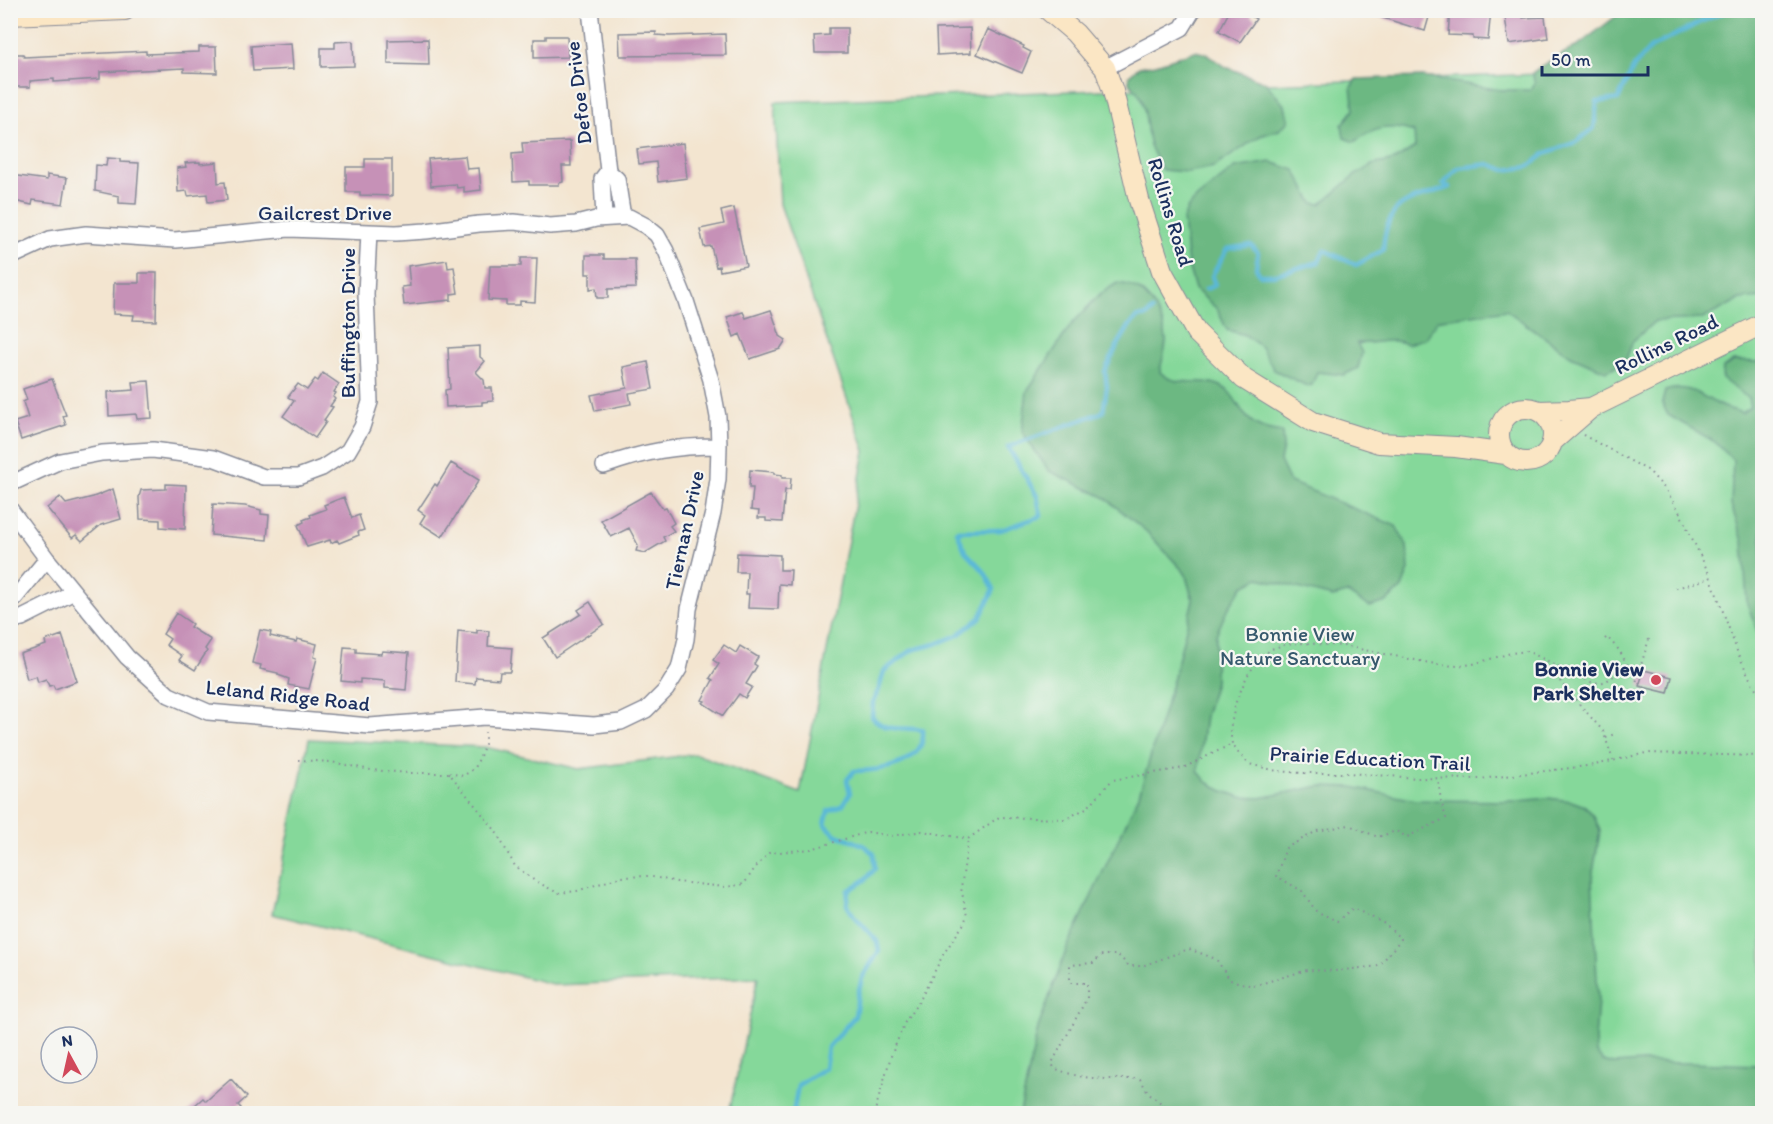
<svg xmlns="http://www.w3.org/2000/svg" width="1773" height="1124" font-family="Itim,sans-serif">
<rect width="100%" height="100%" fill="#f6f6f2"/>
<filter id="ink" filterUnits="userSpaceOnUse"><feTurbulence type="fractalNoise" baseFrequency=".0167" numOctaves="2"/><feDisplacementMap in="SourceGraphic" scale="12" xChannelSelector="R" yChannelSelector="G"/><feConvolveMatrix kernelMatrix="1 2 1 2 8 2 1 2 1" color-interpolation-filters="sRGB"/></filter>
<filter id="wash" filterUnits="userSpaceOnUse"><feTurbulence type="fractalNoise" baseFrequency=".008" numOctaves="4" result="noise"/><feDisplacementMap in="SourceGraphic" scale="24" xChannelSelector="R" yChannelSelector="G"/><feGaussianBlur stdDeviation="1.35" result="paint"/><feColorMatrix in="noise" values="0 0 0 0 0 0 0 0 0 0 0 0 0 0 0 0 0 1.4 0 .05"/><feComposite in="paint" operator="in"/></filter>
<g filter="url(#wash)">
<rect width="100%" height="100%" fill="#f3e5d0"/>
<!-- green -->
<path fill="#85d89a" stroke="#50847c" stroke-width="1.5" d="M1762,66V1113H729L758,977L556,985L272,914L309,739L485,747L579,769L696,754L800,793L865,451L780,204L775,102Z"/>
<!-- forest -->
<path fill="#6cb882" stroke="#447470" stroke-width="1.5" d="M1623,11H1762V297L1740,299L1703,319L1655,321L1633,341L1625,362L1606,371L1571,356L1506,310L1437,320L1426,338L1408,344C1389,336 1377,345 1357,343L1362,353L1358,368L1344,375L1317,372L1312,385L1307,386L1274,370L1261,347L1245,335L1227,330L1217,309L1195,289L1188,265L1183,219L1188,207L1198,197L1235,168L1271,162L1295,170L1313,203L1321,204L1354,176L1372,165L1395,160L1415,147L1414,132C1389,124 1375,127 1354,142L1344,138L1342,125L1354,110L1351,87L1356,79L1423,77L1501,90H1530L1535,83L1532,73L1543,65L1577,46Z
M1195,51L1207,54L1226,67L1265,82L1285,106L1289,121L1279,130L1260,136L1214,167L1188,172L1162,170C1158,162 1153,153 1150,145C1144,124 1149,98 1129,83V75L1139,67L1156,64Z
M1117,283C1121,284 1126,284 1131,286C1150,293 1165,320 1166,340C1166,350 1161,362 1160,372C1177,389 1200,376 1221,386C1233,392 1237,405 1245,415C1255,427 1267,430 1282,432L1283,447L1280,461L1290,482L1396,526L1407,546L1409,570L1402,588L1386,602L1370,607L1347,593L1333,597L1259,578L1243,586L1226,612L1216,635L1215,682L1205,716L1198,771L1207,782L1221,790L1241,797L1260,798L1320,786L1352,787L1415,800L1519,801L1548,798L1571,801L1585,806L1594,816L1600,831L1592,878L1598,1000L1595,1039L1596,1053L1603,1061L1614,1064L1643,1062L1762,1065V1113H1020L1038,1028L1067,948L1139,795L1174,677L1193,600L1185,573L1147,532L1104,497L1049,471L1022,432L1027,391L1071,325L1100,294Z
M1733,361L1762,362V644L1747,603L1743,541L1731,505L1733,460L1715,442L1668,415L1662,403L1665,391C1686,383 1700,395 1719,405C1726,408 1734,410 1742,413L1750,407L1748,398L1722,379L1723,368Z"/>
<g fill="none" stroke-linecap="round" stroke-linejoin="round">
<!-- stream -->
<path stroke="#5ab8d8" stroke-width="4.5" d="M1206,289L1215,285L1212,276L1227,249L1251,245L1258,253L1256,268L1260,275H1273L1319,262L1324,250L1356,265L1383,250C1387,198 1409,202 1450,187L1443,184L1458,168L1489,164L1505,170L1528,167L1546,153L1576,142L1594,128L1597,102L1618,99L1634,67L1650,48L1703,21L1729,10
M793,1114L798,1085L825,1068L828,1047L855,1016L858,994L862,978L879,951L877,941L854,916L847,905L848,891L865,880L875,869L874,854L865,846L849,839L836,835L825,824L828,811L843,805L850,793L847,780L854,771C880,771 926,765 923,730C902,725 889,735 872,717L873,702L879,689L884,671L912,650L936,644L958,635L980,618L994,589L984,571L965,551L957,531L1001,530L1041,516L1037,496L1008,447L1103,412L1107,387L1105,371L1116,348L1130,325L1138,317H1145L1152,311"/>
</g>
<g id="blocks">
<!-- building -->
<path fill="#c691b7" d="M1230,10H1254L1251,16L1256,19L1240,42L1219,31Z
M1368,10H1431L1425,31L1367,13Z
M1450,10H1491L1488,40L1473,39V36L1448,35Z
M1504,10H1522L1523,18L1545,17L1548,38L1509,44Z
M829,28H847V53H815L814,36L829,35Z
M970,28L971,53L937,55L936,29Z
M988,29L1024,46L1023,48L1031,52L1022,73L977,54Z
M656,32V35L669,36L725,34L726,55L620,56L619,33Z
M546,36H567L568,57L534,58V39H546Z
M428,39L429,65L388,64V40Z
M353,41L354,66L321,67V48H335V42Z
M291,43L293,69L253,71L251,46Z
M199,47H216L217,73L184,72V68L100,72V79L54,82V79L30,81V87H10V54H23L24,57L146,51V54L199,52Z
M570,141L571,166H562L563,182L559,183V185H529V181L513,182L512,154L523,153L522,143Z
M683,143L687,178L658,182L656,162L639,164L637,149Z
M465,156L467,169L479,168L481,190L464,192V187L457,188L456,184L431,186L428,159Z
M107,158L120,159V162L139,163L136,204L119,203V196L95,191L96,165L106,166Z
M365,159H392V196L360,195V192H346V167H365Z
M200,162V164L217,162L218,183L225,182L227,200L208,202L207,194L188,196L187,191L178,192L177,168L186,167L185,163Z
M11,175L47,180V175L67,178L63,204L33,200L32,205L10,200Z
M734,208L746,266L720,271L719,266L716,267L711,246L704,247L700,229L724,224L721,211Z
M586,255H604V259H635L636,288L608,289V298H597L596,288L590,289V274H586Z
M521,258H537L535,302L520,301V305H506V301L488,300L490,266H521Z
M447,260L448,268L454,267L458,293L451,294V300L404,305L402,287L410,286L408,266Z
M139,273H157L156,321L133,320L134,315L113,314L114,283H139Z
M771,310L780,336L786,340L780,349L750,359L740,334L734,337L727,317L743,312L746,318Z
M480,346V357L485,361L476,372L484,380L485,388H492L493,401L482,402V405L446,407L445,390L450,389L448,348Z
M648,362L653,389L629,393L631,404L595,411L591,395L627,388L623,367Z
M323,373L339,384L334,392L336,393L333,397L335,399L330,406L333,407L324,420L326,422L315,438L283,416L294,401L288,397L298,384L307,390L315,379L318,381Z
M52,379L66,415L63,416L66,425L21,440L15,422L28,418L23,402L27,400L23,389Z
M149,381L152,418L137,419L136,414L109,416L108,392L134,390L133,382Z
M451,463L479,480L442,537L420,523L425,515L418,510L435,484L437,486Z
M750,470L774,472V474L782,475V478H791L790,490H785L782,522L766,521V518H758L759,511L751,510L753,488H749Z
M166,484L186,485L185,529L160,527V520L140,519L139,497L141,490L166,489Z
M113,489L121,519L101,525L82,541L76,535L72,538L47,508L60,497L66,504L93,497Z
M651,492L663,509L666,508L674,523L670,526L674,531L663,537L665,541L645,553L636,551L638,545L629,528L611,537L601,520Z
M344,497L352,518L359,515L364,530L358,532L359,535L339,543L337,540L331,543L330,540L307,547L298,525L304,522L303,520L311,517L310,515L326,509L324,505Z
M213,504L245,506L261,510V514L269,515L267,540L211,535Z
M737,553L780,555V570H791L790,585L779,584L778,609L748,608L749,594H746L747,572H736Z
M590,602L604,624L555,657L543,638L581,614L578,610Z
M176,613L192,624L190,627L211,640L205,649L207,651L195,670L179,660L182,656L166,645L170,639L163,634Z
M260,630L271,632L270,636L296,642L297,639L317,644L314,657L317,658L309,689L288,685L289,679L278,675V673L260,669L261,665L252,663Z
M477,630L489,631L488,646L512,648L510,672H500L499,679L476,677L475,684L455,682L458,631L477,633Z
M62,635L77,681L55,689L53,685L49,686L46,679L38,682L36,676L27,679L20,654L46,645L45,641Z
M724,645L736,653L740,646L758,657L754,664L757,666L746,684L752,687L745,698L739,694L723,716L703,703L705,701L702,700L713,680L710,678L719,664L713,660Z
M344,647L356,648V652L381,654L382,651L409,653L406,690L385,688V681L360,679V683L341,681Z
M1644,670L1672,677L1668,693L1639,686Z
M231,1079L247,1097L238,1105L241,1108L235,1113H186L203,1098L206,1101Z"/>
</g>
</g>
<g filter="url(#ink)">
<use href="#blocks" fill-opacity="0" stroke="#878a97" stroke-width="1.5"/>
<g fill="none" stroke-linecap="round" stroke-linejoin="round">
<!-- street casing -->
<g stroke="#878a97" stroke-width="18">
<path id="street" d="M590,10L608,171L617,179L623,217
M1105,68L1182,28L1193,10
M604,218L602,179L608,171
M10,259L13,256L50,239L86,234L175,240L289,229L396,233L426,231L479,224L514,222L550,226L576,224L596,219L629,217L646,226L657,235L666,251L686,301L711,380L718,417L719,446L718,479L713,513L689,609L686,639L679,669L666,690L646,710L621,722L594,725L485,717L370,726L208,712L169,695L127,657L47,559L10,509
M604,466C646,451 675,446 719,446
M10,484L60,461L102,453L153,450L213,458L264,477H298L322,468L348,451L362,427L370,402L366,294L369,232
M10,604L47,559
M10,621L22,618L74,592"/>
</g>
<!-- secondary casing -->
<g stroke="#878a97" stroke-width="22">
<path id="secondary" d="M1048,10L1075,33L1105,68L1113,91L1139,200L1162,271L1196,332L1244,379L1313,422L1379,443L1456,447L1506,454
M10,15L125,10
M1499 435a27 27 0 1 1 54 0a27 27 0 1 1-54 0Z
M1539,411L1569,410L1591,408
M1553,441L1591,408L1762,324"/>
</g>
<!-- path -->
<path stroke="#878a97" stroke-width="2" stroke-dasharray="1.5 4.5" stroke-linecap="butt" d="M1583,435L1649,471L1665,489L1680,513L1711,578L1737,651L1751,681L1762,698
M1676,588L1711,578
M1605,639L1607,637L1619,650L1628,666
M1649,639L1640,668L1628,666L1605,682L1593,683L1527,651L1511,653L1473,664L1458,666L1440,665L1344,646L1304,643L1287,644L1271,649L1257,662L1247,676L1236,702L1230,729L1232,744L1239,754L1249,764L1277,771L1302,773H1348L1417,778L1480,779L1595,765L1646,753L1762,756
M1545,662L1567,690L1603,731L1613,760
M1640,683H1636L1640,668
M1606,738L1614,734
M298,760L331,762L371,770L409,773H449L495,830L515,866L535,881L558,893L577,891L620,877L648,876L677,882L726,887L744,884L755,868L769,853L811,849L868,832L891,836L922,831L968,839L999,817L1066,819L1088,807L1112,780L1183,768L1232,744
M449,773L463,776L475,768L485,744V732
M874,1114L891,1056L905,1022L921,998L944,953L963,925L967,916L961,888L968,840
M1174,1114L1148,1092L1140,1079C1108,1079 1084,1081 1054,1068L1052,1063L1087,998V983H1070V965L1093,963L1102,955H1118L1129,966H1142L1189,949L1216,959L1230,980L1253,986L1307,970L1335,971L1379,966L1401,939L1385,924L1353,908L1337,921L1316,911L1302,891L1276,876L1286,848L1317,831L1349,825L1378,837L1396,831L1407,837L1446,818L1441,801L1438,779
M1601,1114H1602"/>
<!-- street -->
<use href="#street" stroke="#fff" stroke-width="15"/>
<!-- secondary -->
<use href="#secondary" stroke="#fbe6c4" stroke-width="20"/>
</g>
</g>
<!-- markers -->
<circle fill="#d1495b" stroke="#f6f6f2" stroke-width="2" cx="1656" cy="680" r="6"/>
<g text-anchor="middle" dominant-baseline="central" stroke-width="4.5" stroke-linejoin="round" paint-order="stroke">
<!-- street labels -->
<g font-size="21" fill="#1b2f5e" stroke="#f6f6f2">
<text transform="translate(578 93) rotate(-97)">Defoe Drive</text>
<text x="325" y="212">Gailcrest Drive</text>
<text transform="translate(1171 212) rotate(73)">Rollins Road</text>
<text transform="translate(347 323) rotate(-90)">Buffington Drive</text>
<text transform="translate(1666 344) rotate(-26)">Rollins Road</text>
<text transform="translate(684 530) rotate(-78)">Tiernan Drive</text>
<text transform="translate(288 695) rotate(6)">Leland Ridge Road</text>
<text transform="translate(1370 758) rotate(3)">Prairie Education Trail</text>
</g>
<!-- park labels -->
<g font-size="21" fill="#36596d" stroke="#f6f6f2">
<text x="1300" y="633">Bonnie View<tspan x="1300" dy="24">Nature Sanctuary</tspan></text>
</g>
<!-- poi labels -->
<g font-size="21" font-weight="bold" fill="#1b2f5e" stroke="#f6f6f2" text-anchor="end">
<text x="1644" y="668">Bonnie View<tspan x="1644" dy="24">Park Shelter</tspan></text>
</g>
</g>
<!-- margin -->
<rect width="1773" height="1124" fill="none" stroke="#f6f6f2" stroke-width="36"/>
<!-- north arrow -->
<g transform="translate(69 1055) rotate(352)"><circle r="28" fill="#f6f6f2" stroke="#9ea6b7" stroke-width="1.5"/>
<path d="M0-4.5L10 22L0 15L-10 22Z" fill="#d1495b"/>
<text y="-9" font-size="16" font-weight="bold" text-anchor="middle" fill="#1b2f5e">N</text>
</g>
<!-- scale -->
<path d="M1542 66v9h106v-9" fill="none" stroke="#1b2f5e" stroke-width="3"/>
<text x="1551" y="66" font-size="18" fill="#1b2f5e" stroke="#f6f6f2" stroke-width="4.5" paint-order="stroke">50 m</text>
</svg>
